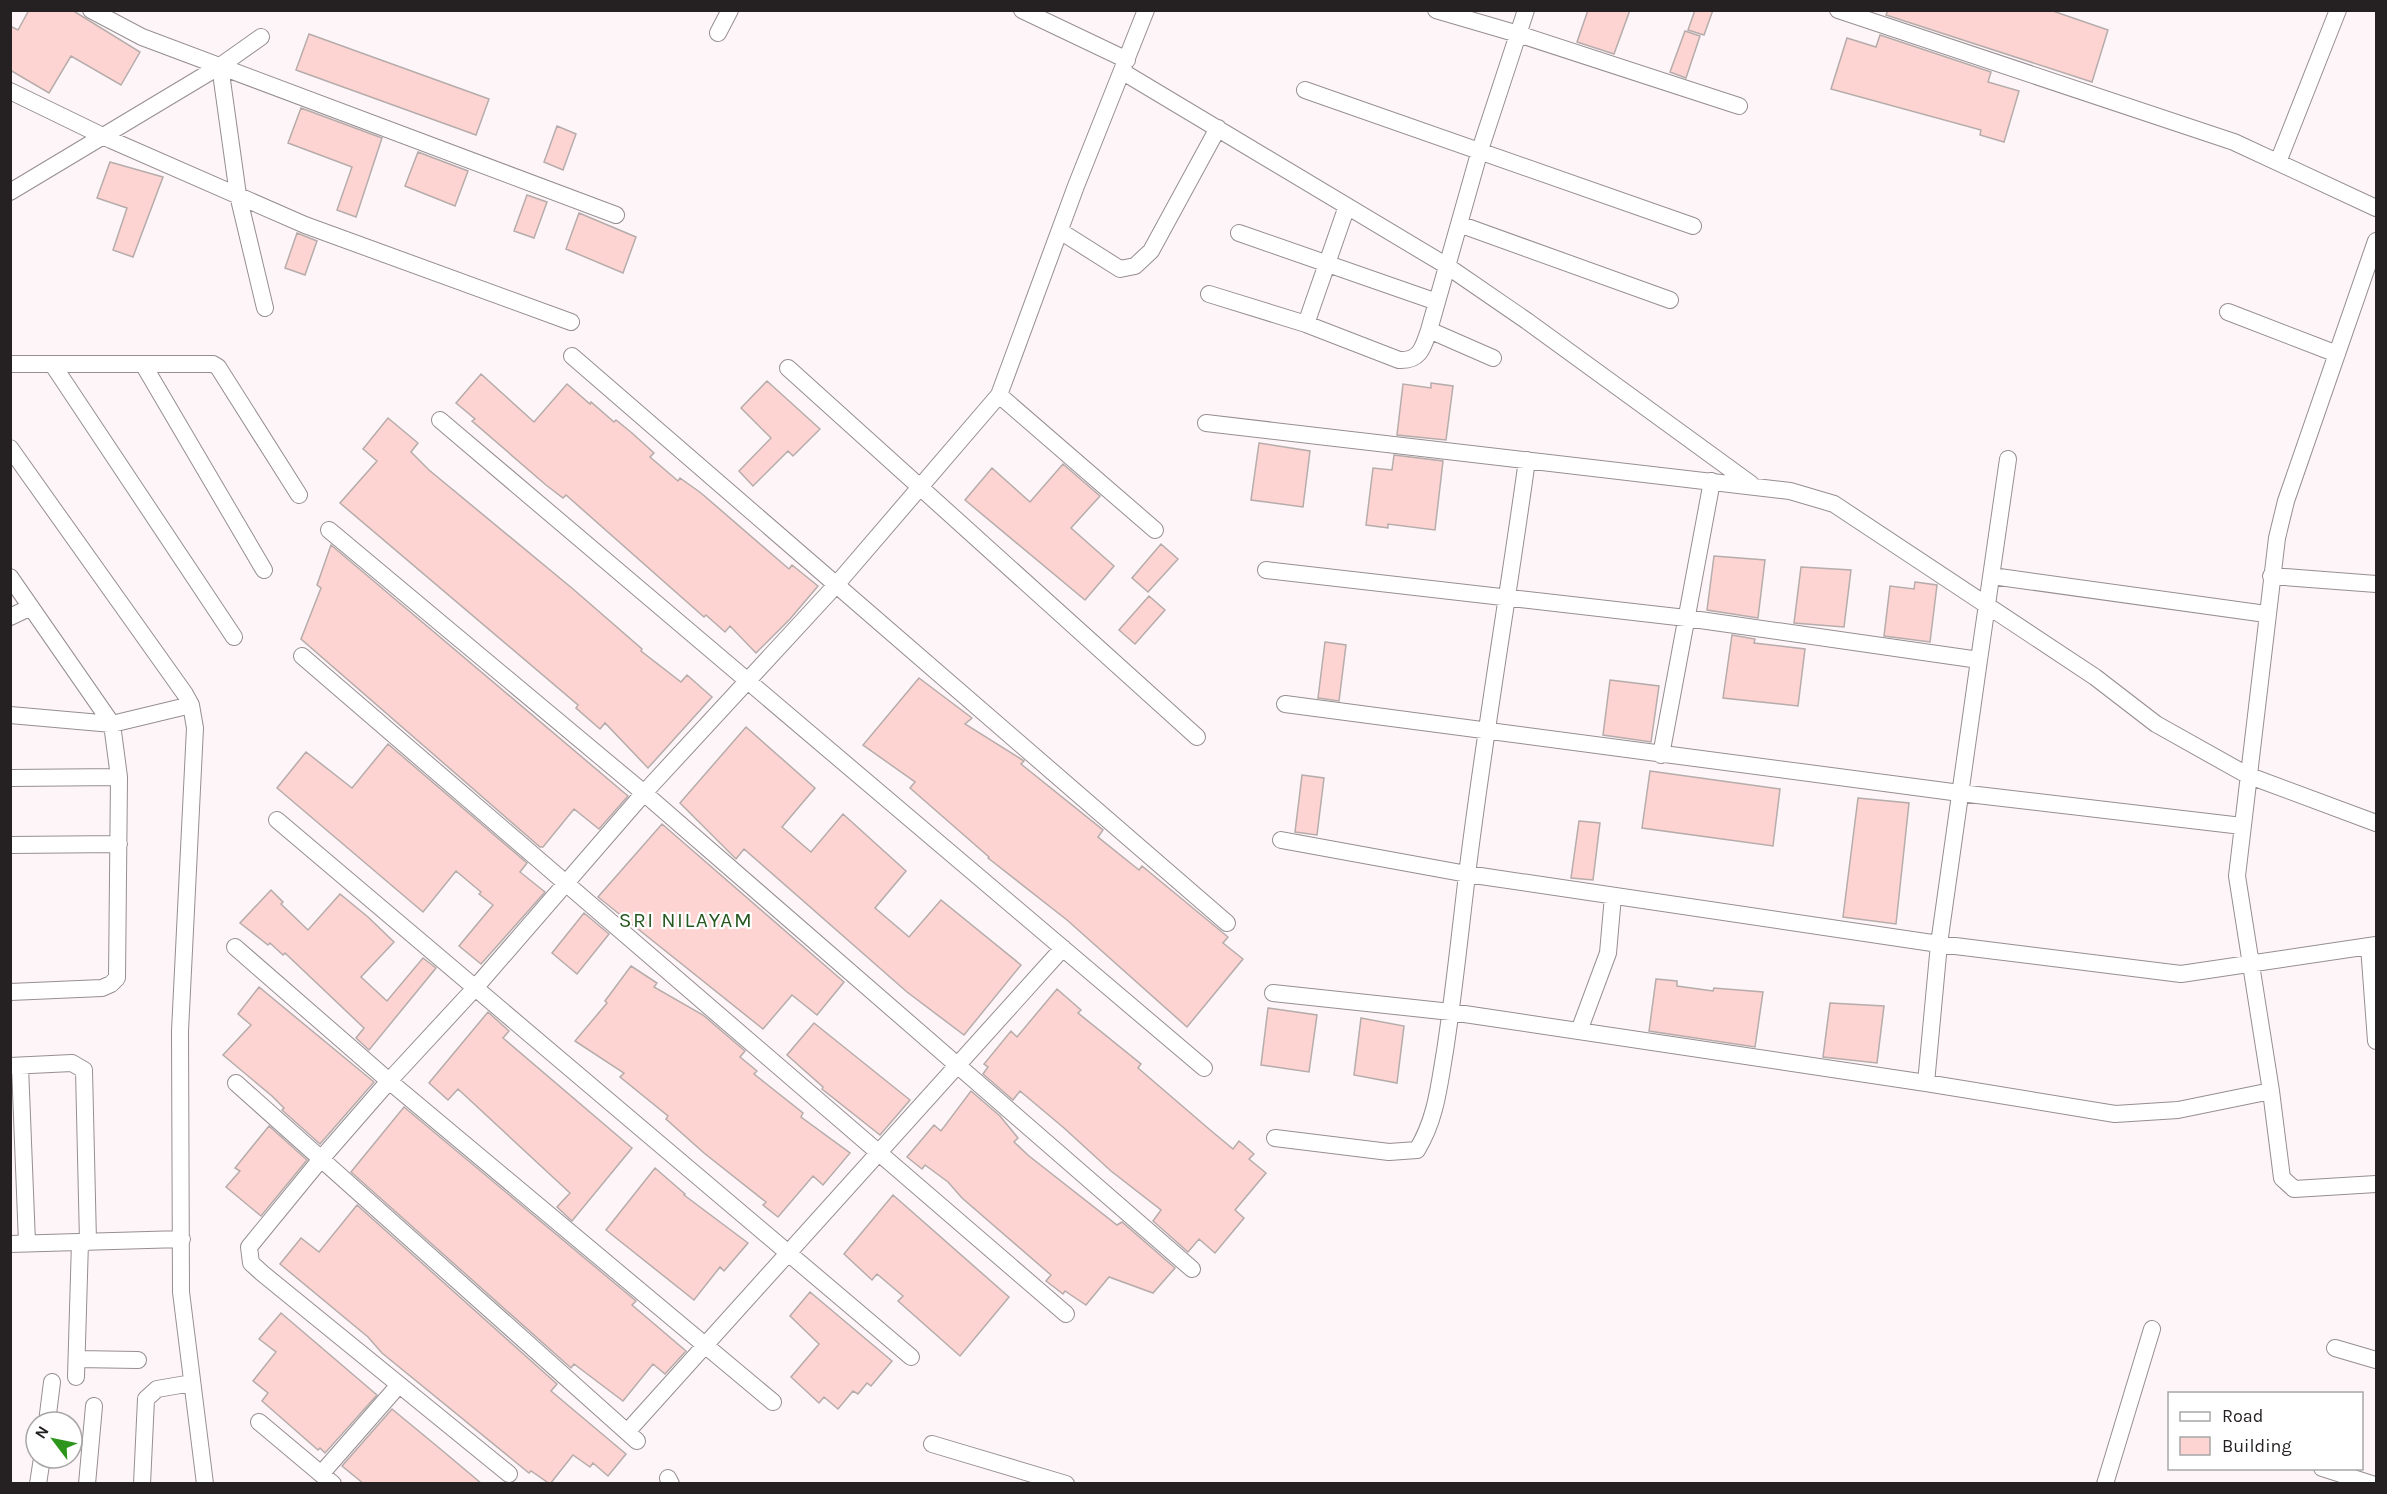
<svg xmlns="http://www.w3.org/2000/svg" width="2387" height="1494" font-family="Karla,sans-serif">
<rect width="100%" height="100%" fill="#fef5f8"/>
<!-- building -->
<path fill="#fdd4d1" stroke="#b5acab" stroke-width="1.5" d="M29,10H72L140,52L121,85L71,56L49,93L10,70V26L18,30Z
M1588,10H1630L1614,54L1577,42Z
M1695,10H1713L1704,35L1688,30Z
M1888,10H2050L2108,30L2092,82L1886,15Z
M1685,31L1700,36L1686,78L1670,72Z
M309,34L489,99L476,135L296,70Z
M1880,35L1991,72L1988,82L2019,91L2004,142L1980,135L1981,130L1831,89L1847,38L1876,47Z
M301,108L382,138L356,217L337,210L352,167L288,143Z
M557,126L576,134L563,170L544,162Z
M418,152L468,171L455,206L405,186Z
M110,162L163,177L133,257L113,250L127,208L97,198Z
M527,195L547,202L534,238L514,231Z
M579,213L636,237L623,273L566,249Z
M297,233L317,241L305,275L285,268Z
M481,374L534,422L567,384L590,404L591,402L614,422L616,420L632,433L654,453L650,457L678,481L680,478L701,493L789,569L792,565L818,586L790,619L756,653L730,626L725,632L706,615L704,617L566,495L563,498L546,485L472,421L475,419L456,403Z
M767,381L820,429L793,456L788,451L753,486L739,471L771,438L741,408Z
M1431,383L1453,386L1446,440L1397,435L1403,384L1431,388Z
M388,418L418,443L411,452L429,470L573,589L642,649L641,651L681,682L687,675L712,697L648,768L605,723L600,729L576,708L578,705L340,503L377,461L363,449Z
M1259,443L1310,451L1303,507L1251,500Z
M1394,455L1443,461L1435,530L1388,524V528L1366,525L1373,468L1392,470Z
M1063,464L1100,496L1071,528L1114,566L1085,600L965,500L992,468L1030,502Z
M1161,544L1178,559L1148,592L1132,578Z
M331,545L628,796L599,829L574,809L543,847H540L301,639L321,588L317,585Z
M1714,556L1765,560L1758,618L1707,610Z
M1801,567L1851,570L1844,627L1794,623Z
M1915,582L1937,585L1930,642L1884,636L1890,586L1914,589Z
M1149,596L1165,610L1135,644L1119,630Z
M1732,635L1755,639L1754,643L1805,649L1798,706L1723,698Z
M1325,642L1346,645L1339,701L1318,698Z
M919,678L972,718L965,724L1024,761L1021,764L1103,830L1098,837L1139,870L1142,866L1228,937L1223,943L1243,959L1187,1027L1067,920L988,858L989,857L910,788L915,782L863,745Z
M1610,680L1659,686L1651,742L1603,735Z
M746,727L815,788L782,827L811,852L843,814L906,871L875,908L909,937L941,900L1021,965L964,1035L907,992L744,849L736,859L680,803Z
M388,744L527,863L520,872L545,892L481,964L459,946L493,905L479,894L481,892L456,871L423,912L277,788L306,752L352,788Z
M1650,771L1780,789L1773,846L1642,828Z
M1302,775L1324,778L1317,835L1295,832Z
M1858,798L1909,803L1896,924L1843,917Z
M1579,821L1600,823L1593,880L1571,878Z
M662,824L844,982L817,1015L792,995L763,1029L598,897Z
M271,890L283,902L281,904L308,930L340,894L368,917L394,942L361,977L387,1001L423,958L436,968L369,1050L356,1038L364,1028L285,953L283,955L270,943L268,945L240,923Z
M584,913L609,934L577,974L552,953Z
M631,966L657,983L654,987L703,1015L745,1051L740,1057L757,1071L754,1074L803,1113L801,1117L850,1153L823,1185L813,1176L778,1217L763,1205L766,1202L704,1153L666,1119L668,1116L620,1077L624,1073L575,1041L607,1003L605,1001Z
M1656,979L1677,981V986L1713,991L1714,988L1763,992L1755,1047L1649,1031Z
M259,987L374,1082L320,1144L282,1110L284,1108L272,1096L223,1055L251,1025L238,1014Z
M1057,989L1081,1010L1078,1013L1141,1064L1138,1068L1209,1129L1233,1149L1239,1141L1254,1154L1249,1159L1266,1173L1235,1210L1244,1218L1215,1253L1199,1239L1188,1252L1153,1221L1161,1210L1111,1171L1064,1128L1020,1091L1013,1100L983,1074L988,1067L984,1064L1011,1031L1017,1037Z
M1830,1003L1884,1006L1877,1063L1823,1057Z
M1268,1008L1317,1015L1309,1072L1261,1065Z
M488,1012L509,1031L503,1038L632,1148L572,1221L557,1207L570,1193L458,1089L448,1100L429,1083Z
M1361,1018L1404,1026L1397,1083L1354,1075Z
M814,1023L910,1100L880,1135L822,1089L823,1087L787,1055Z
M971,1091L1000,1116L1018,1138L1014,1142L1029,1156L1117,1225L1122,1222L1175,1268L1153,1293L1109,1277L1086,1305L1065,1291L1063,1294L1046,1281L1051,1275L962,1198L948,1182L925,1165L922,1169L907,1157L934,1125L941,1131Z
M404,1107L636,1301L632,1305L686,1351L665,1374L653,1364L623,1401L574,1364L571,1368L351,1172Z
M269,1126L307,1160L261,1216L226,1187L240,1171L235,1168Z
M655,1168L685,1194L684,1195L748,1243L724,1271L720,1267L694,1300L606,1230Z
M893,1195L1009,1297L960,1356L898,1301L903,1296L877,1274L872,1280L844,1254Z
M357,1205L557,1384L551,1391L626,1454L608,1476L593,1463L590,1467L573,1455L550,1484L531,1471L529,1473L382,1353L368,1337L280,1264L301,1238L319,1252Z
M810,1292L892,1361L871,1386L867,1383L858,1394L853,1391L838,1409L824,1397L819,1403L791,1377L819,1344L790,1316Z
M281,1313L377,1395L325,1453L320,1448L318,1450L262,1401L268,1393L253,1381L276,1352L259,1339Z
M392,1409L444,1452L482,1484H364L342,1466Z"/>
<g fill="none" stroke-linecap="round" stroke-linejoin="round">
<!-- street casing -->
<g stroke="#968e91" stroke-width="18">
<path id="street" d="M91,10L142,37L616,215
M1022,10L1127,60
M1436,10L1518,34L1739,106
M1838,10L2234,142L2376,208
M718,33L730,10
M220,66L238,195L265,308
M1123,72L1447,266L1527,321L1751,484
M1305,90L1693,226
M10,91L111,140L305,225L571,322
M2278,162L2338,10
M10,192L220,66L261,37
M1459,224L1670,300
M1060,231L1120,269L1135,266L1151,251L1218,128
M1239,233L1437,302
M2376,241L2286,501L2277,538L2237,876L2271,1091L2282,1178L2294,1189L2376,1184
M1209,294L1306,324L1399,360C1420,361 1423,348 1429,330L1480,150L1526,10
M2228,312L2337,354
M1306,324L1347,206
M1429,330L1493,358
M572,356L1227,923
M10,364H213L218,367L299,495
M143,364L264,570
M53,365L234,637
M788,368L1197,737
M999,395L1155,530
M440,420L1204,1068
M1206,423L1790,491L1834,504L2095,677L2156,724L2247,775L2376,823
M10,448L185,694L191,705L195,728L180,1031L181,1292L205,1484
M329,530L644,793L1192,1269
M1266,570L1686,618L1979,660L1939,944L1926,1083
M1992,576L2266,614
M2271,576L2376,584
M10,577L112,724L119,777L117,978L111,984L102,988L10,992
M10,617L31,607
M302,656L1066,1314
M1979,660L2008,459
M1285,704L1960,793L2242,826
M10,715L112,724L191,705
M1661,755L1712,481
M10,778L119,777
M277,820L911,1357
M1281,840L1467,874L1939,944L2181,974L2376,945
M10,845L119,844
M2369,946L2376,1041
M235,947L389,1081L773,1402
M1273,993L1451,1012L1926,1083L2115,1114L2178,1110L2271,1091
M1579,1031L1608,953L1613,896
M10,1066L72,1063L84,1070L88,1242
M20,1066L27,1243
M236,1083L637,1441
M1275,1138L1389,1152L1417,1150C1436,1119 1439,1086 1445,1051C1454,992 1460,933 1467,875C1484,736 1508,598 1527,460
M10,1244L182,1239
M2335,1348L2376,1360
M77,1359L138,1360
M76,1377L80,1242
M47,1422L52,1382
M259,1422L333,1484
M627,1432L1063,948
M932,1444L1066,1484
M2322,1468L2372,1484
M321,1474L398,1386
M509,1474L262,1273L251,1263L249,1247L321,1159L389,1081L475,988L644,793L836,585L999,395L1076,186L1146,10
M668,1478L671,1484
M38,1484L42,1458
M87,1484L94,1406
M142,1484L146,1399L157,1389L192,1383
M2105,1484L2152,1329"/>
</g>
<!-- street -->
<use href="#street" stroke="#fff" stroke-width="16"/>
</g>
<g text-anchor="middle" dominant-baseline="central" stroke-width="4.5" stroke-linejoin="round" paint-order="stroke">
<!-- neighbourhood labels -->
<g font-size="21" letter-spacing="1.5" fill="#285821" stroke="#fff">
<text x="686" y="920">SRI NILAYAM</text>
</g>
</g>
<!-- border -->
<rect width="2387" height="1494" fill="none" stroke="#252122" stroke-width="24"/>
<!-- legend -->
<rect x="2168" y="1392" width="195" height="78" fill="#ffffff" stroke="#a8a6a7" stroke-width="1.5"/>
<rect x="2180" y="1412" width="30" height="9" fill="#ffffff" stroke="#a8a6a7" stroke-width="1.5"/>
<text x="2222" y="1422" font-size="18" fill="#252122">Road</text>
<rect x="2180" y="1437" width="30" height="18" fill="#fdd4d1" stroke="#a8a6a7" stroke-width="1.5"/>
<text x="2222" y="1452" font-size="18" fill="#252122">Building</text>
<!-- north arrow -->
<g transform="translate(54 1440) rotate(302)"><circle r="28" fill="#ffffff" stroke="#a8a6a7" stroke-width="1.5"/>
<path d="M0-4.5L10 22L0 15L-10 22Z" fill="#2d951c"/>
<text y="-9" font-size="16" font-weight="bold" text-anchor="middle" fill="#252122">N</text>
</g>
</svg>
